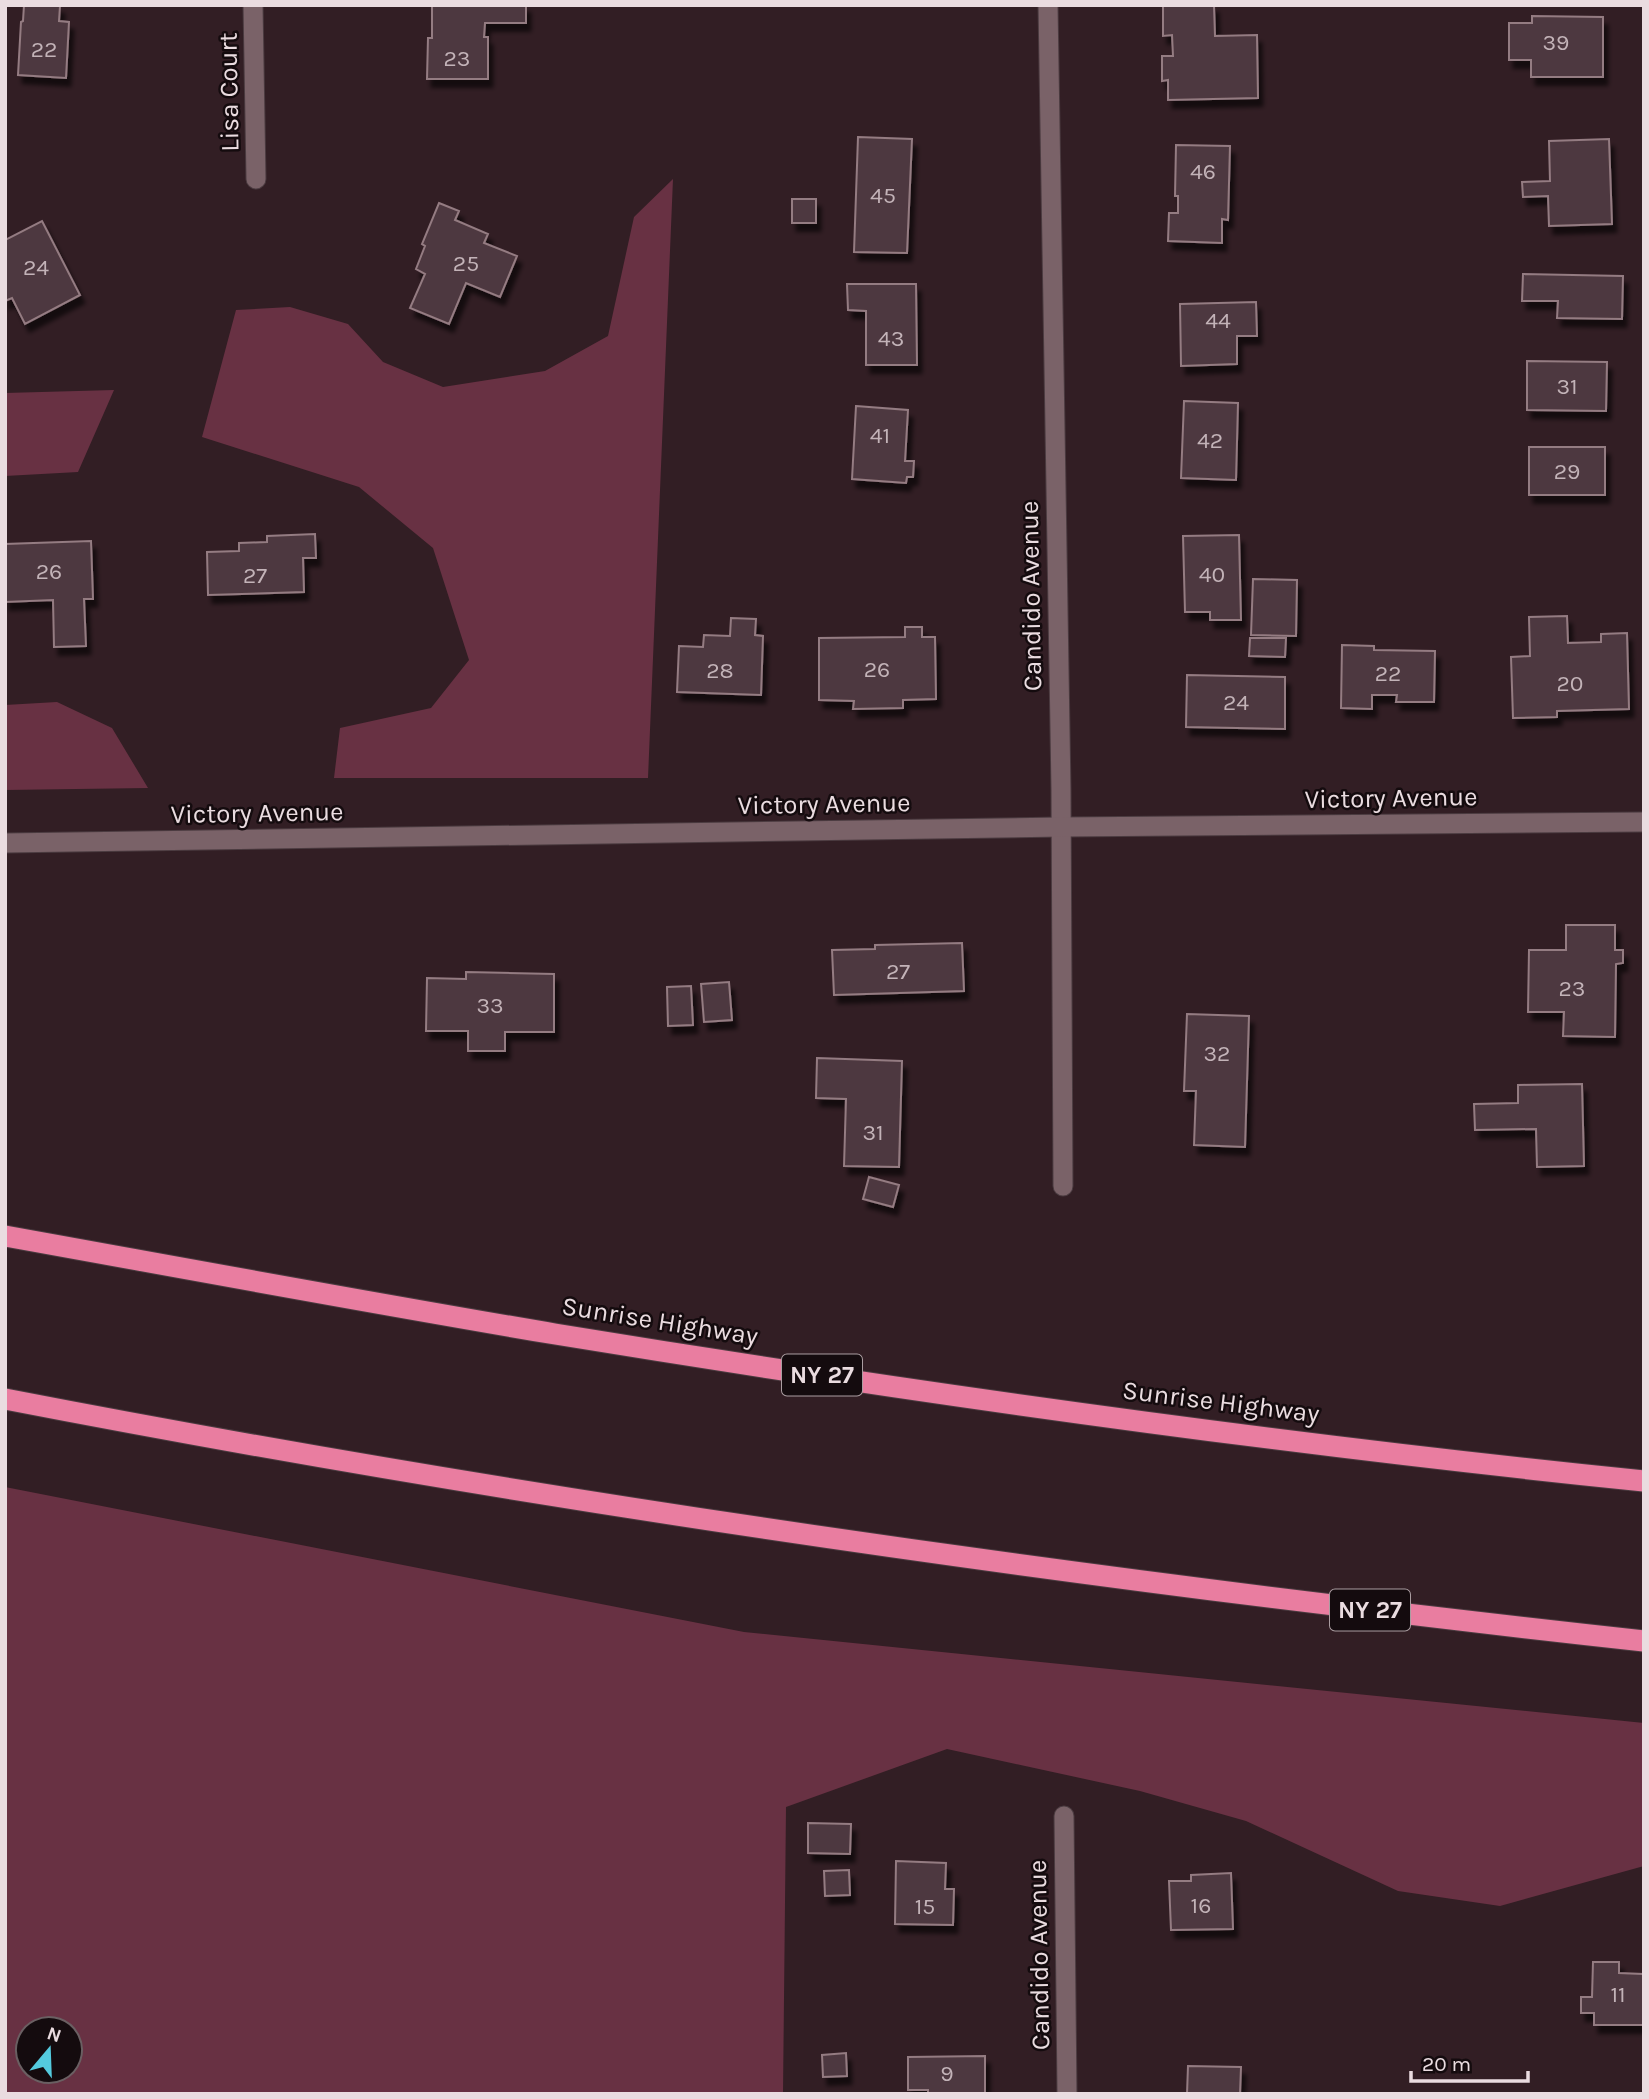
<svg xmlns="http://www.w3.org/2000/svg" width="1649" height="2099" font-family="Karla,sans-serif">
<defs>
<filter id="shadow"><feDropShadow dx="4.5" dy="8" stdDeviation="2" flood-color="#0009"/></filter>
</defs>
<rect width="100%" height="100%" fill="#321e24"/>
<!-- green -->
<path fill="#683143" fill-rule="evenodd" d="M673,179L648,778H334L340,728L431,708L469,660L433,548L359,487L202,437L236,310L290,307L348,324L383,362L443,387L545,371L608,336L634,217Z
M114,390L78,472L5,476V393Z
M57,702L112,728L148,788L5,790V705Z
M5,1487L744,1632L1644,1723V1866L1500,1906L1398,1891L1246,1821L1140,1791L947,1749L786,1807L783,2094H5ZM70,2029V2071H28V2029Z"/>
<!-- building -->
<path fill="#4e393f" stroke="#947b82" stroke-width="2" filter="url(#shadow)" d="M24,5L60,6L59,21L69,22L66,78L18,75L21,22L23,21Z
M432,5H526V23H485L484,37H488V79H427L428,38H432Z
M1163,5H1214L1215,36L1257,35L1258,98L1168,100V80L1162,81V56H1173L1172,35L1163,36Z
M1532,16L1603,17V77H1531V60H1509V23H1532Z
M858,137L912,139L907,253L854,252Z
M1609,139L1612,224L1549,226L1548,196L1523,197L1522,182L1550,181L1549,141Z
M1176,145L1230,146L1228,220L1222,219V243L1168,241L1169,213H1178V196H1175Z
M792,199H816V223H792Z
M439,203L459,211L455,220L488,234L484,243L517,256L500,297L466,283L449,324L410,308L425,274L416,269L425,246L422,244Z
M42,221L80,295L25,324L12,298L5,301V240Z
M1523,274L1623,276L1622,319L1557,318L1558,301H1522Z
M847,284H916L917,365H866V311L848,310Z
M1256,302L1257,336H1237V364L1181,366L1180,304Z
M1527,361L1607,362L1606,411L1527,410Z
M1184,401L1238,403L1236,480L1181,478Z
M856,406L908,410L905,461H914L913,477H907L906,483L852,479Z
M1529,447H1605V495H1529Z
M315,534L316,558H303L304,592L208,595L207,552L239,551V543L267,542V536Z
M1239,535L1241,620H1210V612H1185L1183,536Z
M91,541L93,599H84L86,646L54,647L53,600L5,602V544Z
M1253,579L1297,580L1296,636L1251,635Z
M1567,616L1568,643L1601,642V634L1627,633L1629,709L1557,711V717L1513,718L1511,657L1530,656L1529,617Z
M731,618L756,619L755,635L763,636L761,695L677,692L679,646L703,647L704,635L730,636Z
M905,627H922V637H935L936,699L903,700V708L853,709L854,701L819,700V638L905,637Z
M1250,638H1286L1285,657L1249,656Z
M1342,645L1374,646V650L1435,651L1434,702H1396L1397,695H1372V709L1341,708Z
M1187,675L1285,677V729L1186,727Z
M1566,925H1615V950H1623V963L1616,964L1615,1037L1563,1036L1564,1012H1528L1529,950H1566Z
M962,943L964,991L834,995L832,950L875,949V945Z
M466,972L554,974V1032H505V1051H468V1031H426L427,978L466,979Z
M729,982L732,1020L704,1022L701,984Z
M691,986L693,1025L668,1026L667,987Z
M1187,1014L1249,1016L1245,1147L1194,1145L1196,1091H1184Z
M817,1058L902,1061L899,1167L844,1166L846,1099L816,1098Z
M1582,1084L1584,1166L1537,1167L1536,1129L1475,1130L1474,1104L1518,1103V1085Z
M869,1177L899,1185L893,1207L863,1199Z
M808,1823L851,1824L850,1854L808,1853Z
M896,1861L946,1863L945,1889H954L953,1925L895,1924Z
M849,1870L850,1895L825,1896L824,1871Z
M1231,1873L1233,1929L1171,1930L1169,1881H1191V1875Z
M1593,1962H1619V1973L1643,1974V2025H1594V2013H1581V1997H1592Z
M846,2053L847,2076L823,2077L822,2055Z
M985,2056V2094H928V2090H908V2057Z
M1188,2066L1241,2067L1240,2094H1187Z"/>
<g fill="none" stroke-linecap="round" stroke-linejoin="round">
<!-- minor casing -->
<g stroke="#4b3b40" stroke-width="21">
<path id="minor" d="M253,5L256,179
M1048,5L1061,790L1063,1186
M1064,1816L1067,2094"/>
</g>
<!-- tertiary casing -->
<g stroke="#4b3b40" stroke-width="21">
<path id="tertiary" d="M5,843L1061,827L1644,822"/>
</g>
<!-- motorway casing -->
<g stroke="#4b3b40" stroke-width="23">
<path id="motorway" d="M5,1236C188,1269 371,1303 555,1334C916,1393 1279,1444 1644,1481
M5,1399C547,1504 1095,1581 1644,1641"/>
</g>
<!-- minor -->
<use href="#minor" stroke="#7a6268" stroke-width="19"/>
<!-- tertiary -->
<use href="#tertiary" stroke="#7a6268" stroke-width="19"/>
<!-- motorway -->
<use href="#motorway" stroke="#e97da0" stroke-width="21"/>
</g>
<g text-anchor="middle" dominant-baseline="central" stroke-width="5" stroke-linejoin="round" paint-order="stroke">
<!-- number labels -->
<g font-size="23" fill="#c3b3b8">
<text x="1556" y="42">39</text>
<text x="44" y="49">22</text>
<text x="457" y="58">23</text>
<text x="1203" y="171">46</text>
<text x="883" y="195">45</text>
<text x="466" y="263">25</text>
<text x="36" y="267">24</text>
<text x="1218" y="320">44</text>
<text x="891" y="338">43</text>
<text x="1567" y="386">31</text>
<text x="880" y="435">41</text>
<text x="1210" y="440">42</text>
<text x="1567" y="471">29</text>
<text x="49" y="571">26</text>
<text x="1212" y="574">40</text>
<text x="255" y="575">27</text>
<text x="877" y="669">26</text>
<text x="720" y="670">28</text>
<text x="1388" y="673">22</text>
<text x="1570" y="683">20</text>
<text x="1236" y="702">24</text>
<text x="898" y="971">27</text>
<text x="1572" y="988">23</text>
<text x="490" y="1005">33</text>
<text x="1217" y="1053">32</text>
<text x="873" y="1132">31</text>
<text x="1201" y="1905">16</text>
<text x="925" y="1906">15</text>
<text x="1618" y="1994">11</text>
<text x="947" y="2073">9</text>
</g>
<!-- shield labels -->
<g fill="#140b0e" stroke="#aa9da1" stroke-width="2">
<rect x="782" y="1354.5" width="80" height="41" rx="5"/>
<rect x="1330" y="1589.5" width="80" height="41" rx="5"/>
</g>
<g font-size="24" font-weight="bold" fill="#eadce0">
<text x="822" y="1375">NY 27</text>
<text x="1370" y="1610">NY 27</text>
</g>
<!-- street labels -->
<g font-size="26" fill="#eadce0" stroke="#140b0e">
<text transform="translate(229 92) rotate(-91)">Lisa Court</text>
<text transform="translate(1031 596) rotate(-91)">Candido Avenue</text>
<text transform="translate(1391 798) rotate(-1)">Victory Avenue</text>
<text transform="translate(824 804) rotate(-1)">Victory Avenue</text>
<text transform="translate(257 813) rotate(-1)">Victory Avenue</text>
<text transform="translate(660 1321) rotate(9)">Sunrise Highway</text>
<text transform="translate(1221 1402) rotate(7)">Sunrise Highway</text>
<text transform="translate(1039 1955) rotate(-91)">Candido Avenue</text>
</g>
</g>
<!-- border -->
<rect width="1649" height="2099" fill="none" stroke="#eadce0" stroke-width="14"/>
<!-- north arrow -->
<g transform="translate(49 2050) rotate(19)"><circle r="33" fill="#140b0e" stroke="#6a5f62" stroke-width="2"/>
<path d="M0-5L12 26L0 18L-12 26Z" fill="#54cade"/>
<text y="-10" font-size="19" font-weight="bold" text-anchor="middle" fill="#eadce0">N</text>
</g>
<!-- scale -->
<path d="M1411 2071v10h117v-10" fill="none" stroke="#eadce0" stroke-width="3.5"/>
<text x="1422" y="2071" font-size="21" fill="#eadce0" stroke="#140b0e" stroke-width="5" paint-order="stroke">20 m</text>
</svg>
